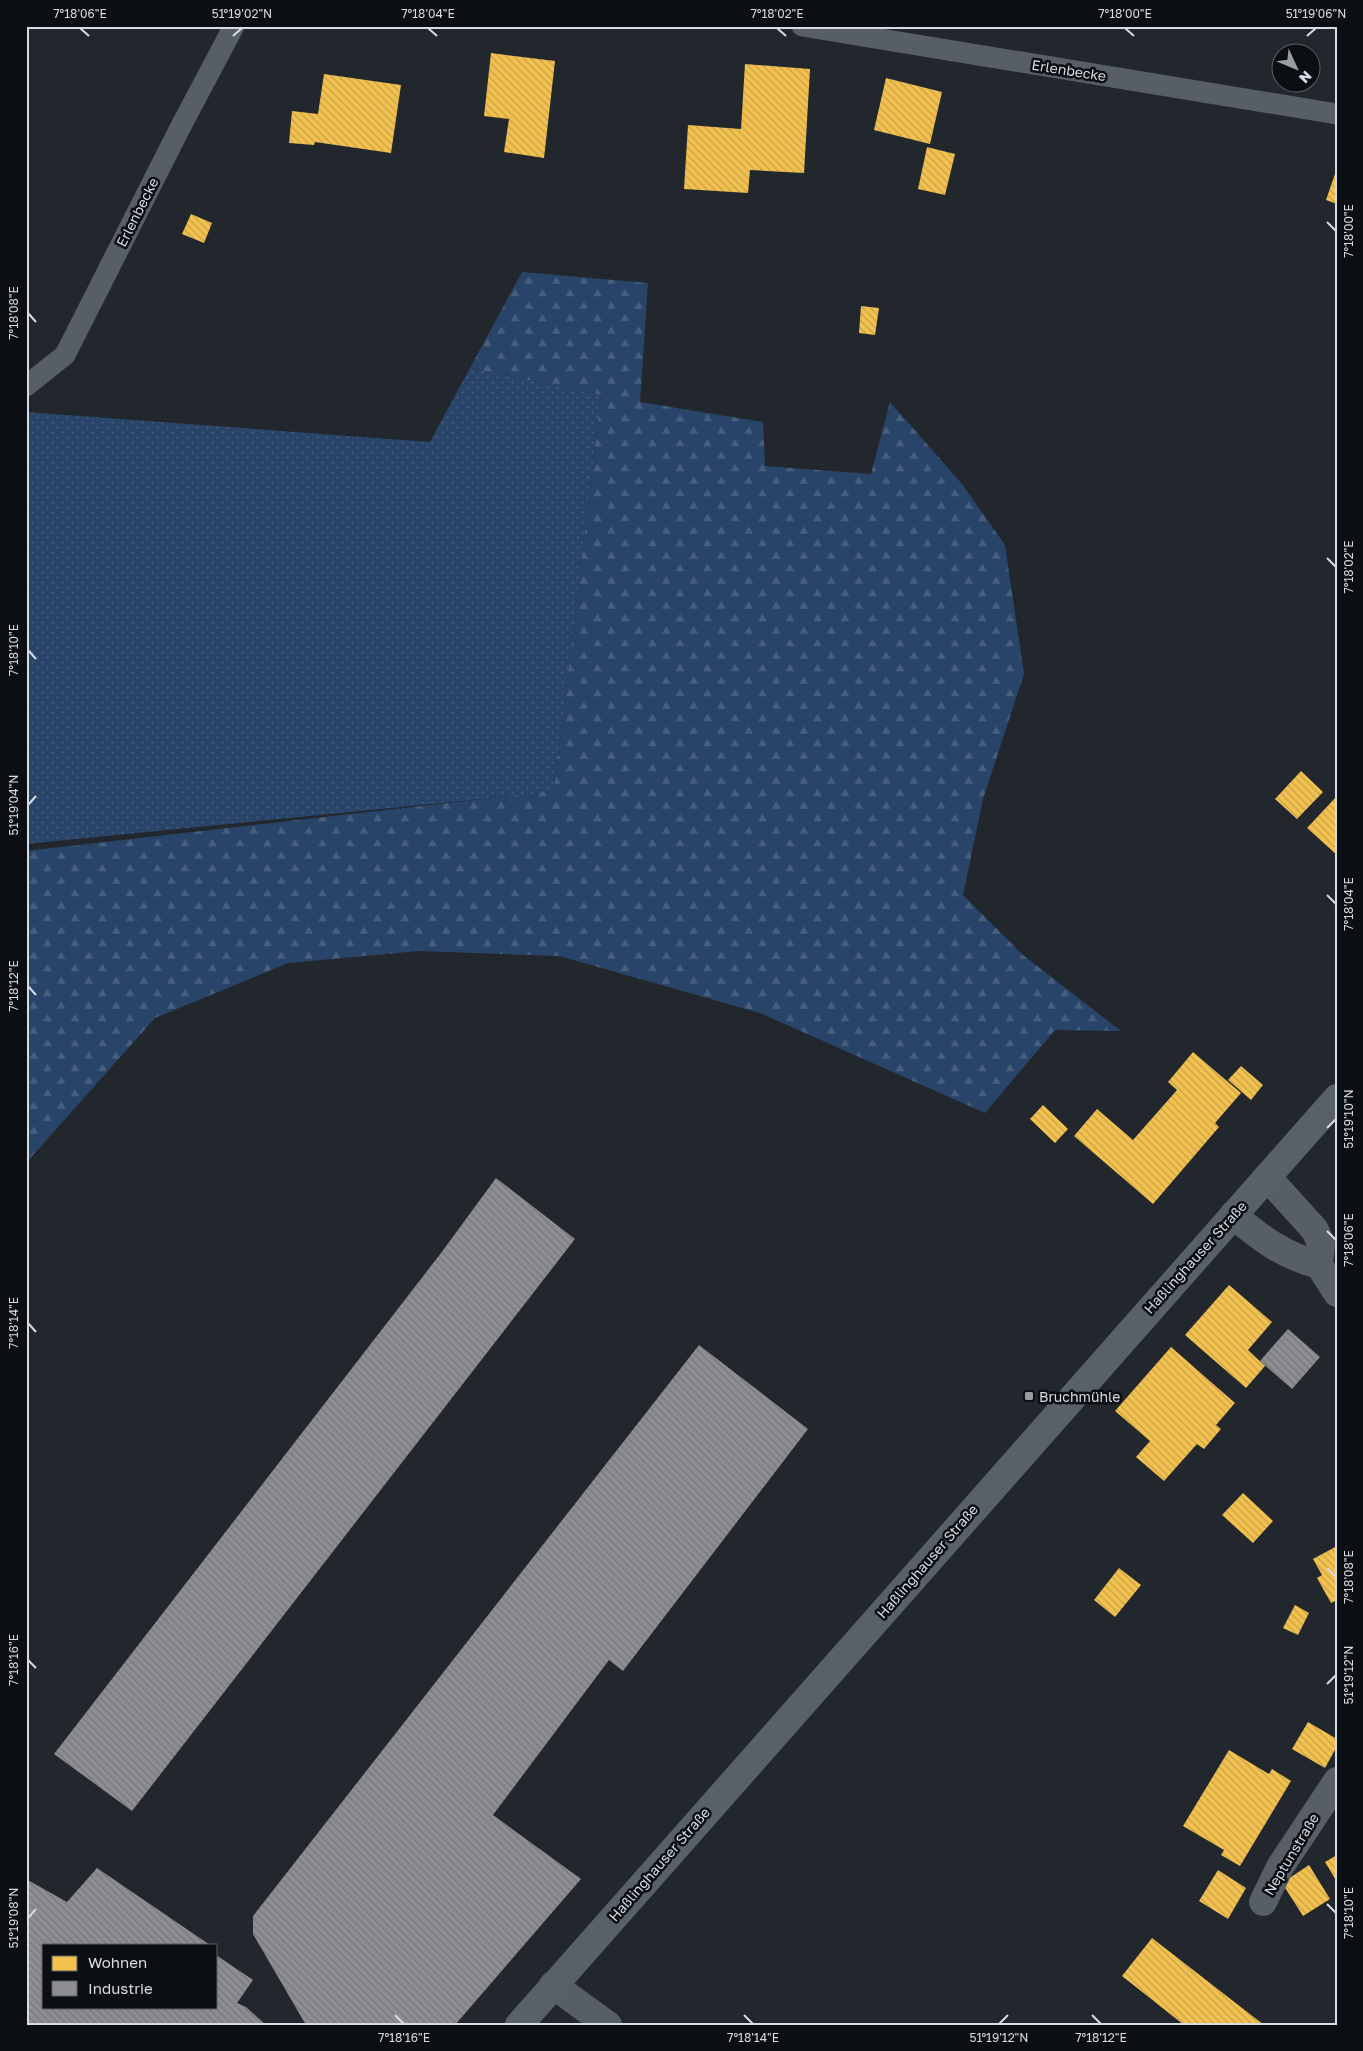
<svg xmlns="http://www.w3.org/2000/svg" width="1363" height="2051" font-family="'Golos Text',sans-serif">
<defs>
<pattern id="grass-dots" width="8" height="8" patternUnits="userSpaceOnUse" patternTransform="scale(1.25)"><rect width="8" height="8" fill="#294469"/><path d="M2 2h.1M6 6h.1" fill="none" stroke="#475e7e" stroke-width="1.8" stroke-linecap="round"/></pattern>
<pattern id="forest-firs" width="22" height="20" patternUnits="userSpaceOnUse" patternTransform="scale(1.25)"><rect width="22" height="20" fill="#294469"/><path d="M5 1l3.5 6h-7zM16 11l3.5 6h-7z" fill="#475e7e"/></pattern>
<pattern id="homes-back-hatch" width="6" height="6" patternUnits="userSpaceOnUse" patternTransform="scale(1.25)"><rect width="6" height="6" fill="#f2c14e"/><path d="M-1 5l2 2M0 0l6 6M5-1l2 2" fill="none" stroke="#c6a14c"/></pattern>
<pattern id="industry-back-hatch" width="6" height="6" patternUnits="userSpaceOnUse" patternTransform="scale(1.25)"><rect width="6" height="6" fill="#8d8d92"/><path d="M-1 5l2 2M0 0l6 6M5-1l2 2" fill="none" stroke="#76767b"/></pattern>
</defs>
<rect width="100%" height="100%" fill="#22272d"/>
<!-- grass -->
<path fill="url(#grass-dots)" d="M470,368L601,395L554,792L26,844V412L430,442Z"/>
<!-- forest -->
<path fill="url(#forest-firs)" d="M522,272L648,283L640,402L763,422L765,466L871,474L890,402L962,484L1005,545L1024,674L983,799L963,895L1023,955L1121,1031L1055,1030L985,1113L760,1013L559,956L419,951L288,963L155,1018L26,1163V851L554,791L601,395L470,368Z"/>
<!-- homes -->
<path fill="url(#homes-back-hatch)" d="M491,53L555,61L544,158L504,152L509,119L484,116Z
M745,64L810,69L804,173L750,170L748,193L684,189L688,125L741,129Z
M324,74L401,85L391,153L315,142L314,145L289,143L292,111L318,114Z
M886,78L942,92L930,144L874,130Z
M927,147L955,154L945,195L918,189Z
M1336,171H1337V204L1326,200Z
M191,214L212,223L204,243L182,234Z
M861,306L879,308L875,335L859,333Z
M1301,771L1323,792L1297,819L1275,799Z
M1337,796V855L1307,828Z
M1193,1052L1241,1093L1215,1123L1219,1127L1153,1204L1074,1136L1097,1109L1133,1140L1177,1090L1168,1082Z
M1241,1066L1263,1085L1251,1100L1228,1080Z
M1043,1105L1068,1129L1055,1143L1030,1119Z
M1229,1285L1272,1322L1248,1350L1265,1366L1246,1388L1185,1335Z
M1171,1347L1235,1403L1216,1425L1221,1429L1204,1449L1197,1444L1164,1481L1136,1457L1150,1441L1115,1411Z
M1243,1493L1273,1521L1253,1543L1222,1515Z
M1337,1546V1600L1331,1603L1317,1578L1322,1575L1313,1559Z
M1119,1568L1141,1585L1115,1617L1094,1600Z
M1295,1605L1309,1613L1298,1635L1283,1628Z
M1308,1722L1337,1739V1746L1325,1768L1292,1749Z
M1229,1750L1269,1774L1272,1769L1291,1781L1240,1866L1221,1855L1224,1850L1183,1826Z
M1337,1855V1882L1325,1862Z
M1309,1865L1330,1899L1303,1916L1282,1883Z
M1218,1870L1246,1888L1228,1919L1199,1901Z
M1152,1938L1264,2025H1184L1122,1976Z"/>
<!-- industry -->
<path fill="url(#industry-back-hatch)" d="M496,1178L575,1239L132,1811L54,1754L441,1253Z
M1288,1329L1320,1357L1292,1389L1260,1361Z
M699,1345L808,1429L623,1671L609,1660L493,1815L581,1879L455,2025H306L253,1934V1916Z
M97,1868L210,1945H44V2007H216V1955L253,1980L237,2003L246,2007L266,2025H26V1879L67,1902Z"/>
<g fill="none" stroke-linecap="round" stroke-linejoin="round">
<!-- lane -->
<path stroke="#575e66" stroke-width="21" d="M802,26L1337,114
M26,386L65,355L180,128L234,26"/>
<!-- street -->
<path stroke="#575e66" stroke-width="28" d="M1267,1177L1315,1230L1321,1244L1319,1265
M1233,1215C1262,1239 1282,1255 1319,1265L1337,1293
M1263,1902L1280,1867L1337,1781
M553,1985L608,2025"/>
<!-- secondary -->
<path stroke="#58606a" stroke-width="28" d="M519,2025L1337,1098"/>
</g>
<!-- ticks -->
<path fill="none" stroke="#d6dce3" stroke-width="2" d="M80,28L89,36M428,28L437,36M777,28L786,36M1125,28L1134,36M233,36L242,28M1307,36L1316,28M1327,222L1336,231M28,313L36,322M1327,558L1336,567M28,650L36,659M28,805L36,796M1327,895L1336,904M28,986L36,995M1327,1128L1336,1119M1327,1231L1336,1240M28,1323L36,1332M1327,1568L1336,1577M28,1660L36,1668M1327,1684L1336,1675M1327,1904L1336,1913M28,1918L36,1909M395,2015L404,2024M744,2015L753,2024M1092,2015L1101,2024M999,2024L1008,2015"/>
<!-- markers -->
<rect fill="#979da3" stroke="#0b0f14" stroke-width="2" x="1024" y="1391" width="10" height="10" rx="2.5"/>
<g text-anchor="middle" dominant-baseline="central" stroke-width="5" stroke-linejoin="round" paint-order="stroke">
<!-- street labels -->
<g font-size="14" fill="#d6dce3" stroke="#0b0f14">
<text transform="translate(1069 70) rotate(9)">Erlenbecke</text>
<text transform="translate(137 212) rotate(-63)">Erlenbecke</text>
<text transform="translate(1195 1257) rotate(-48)">Haßlinghauser Straße</text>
<text transform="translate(927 1561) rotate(-49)">Haßlinghauser Straße</text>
<text transform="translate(1291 1854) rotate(-59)">Neptunstraße</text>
<text transform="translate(659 1864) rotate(-49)">Haßlinghauser Straße</text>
</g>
<!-- poi labels -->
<g font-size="14" fill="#d6dce3" stroke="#0b0f14" text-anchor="start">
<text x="1039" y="1396">Bruchmühle</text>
</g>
</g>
<!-- border -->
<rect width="1363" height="2051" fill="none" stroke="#0b0f14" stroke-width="55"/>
<!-- legend -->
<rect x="42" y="1944" width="175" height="65" fill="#0b0f14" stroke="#5c6167"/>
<rect x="52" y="1956" width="25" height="15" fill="#f2c14e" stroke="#5c6167"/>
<text x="88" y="1968" font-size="15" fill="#d6dce3">Wohnen</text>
<rect x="52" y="1981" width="25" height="15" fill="#8d8d92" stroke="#5c6167"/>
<text x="88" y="1994" font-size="15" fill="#d6dce3">Industrie</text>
<!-- north arrow -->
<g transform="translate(1296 68) rotate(134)"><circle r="24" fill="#0b0f14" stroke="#5c6167"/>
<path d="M0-4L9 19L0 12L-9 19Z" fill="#979da3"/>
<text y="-8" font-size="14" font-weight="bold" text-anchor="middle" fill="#d6dce3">N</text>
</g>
<rect x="28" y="28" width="1308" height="1996" fill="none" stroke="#d6dce3" stroke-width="2"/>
<g font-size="12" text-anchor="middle" fill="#d6dce3">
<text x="80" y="18">7°18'06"E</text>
<text x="242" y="18">51°19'02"N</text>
<text x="428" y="18">7°18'04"E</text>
<text x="777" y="18">7°18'02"E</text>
<text x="1125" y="18">7°18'00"E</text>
<text x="1316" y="18">51°19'06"N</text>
<text transform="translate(1349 231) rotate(-90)" y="4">7°18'00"E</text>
<text transform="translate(14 313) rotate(-90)" y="4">7°18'08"E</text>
<text transform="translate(1349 567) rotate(-90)" y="4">7°18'02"E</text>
<text transform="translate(14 650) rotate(-90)" y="4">7°18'10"E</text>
<text transform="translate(14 805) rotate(-90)" y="4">51°19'04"N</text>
<text transform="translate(1349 904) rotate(-90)" y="4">7°18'04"E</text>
<text transform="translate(14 986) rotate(-90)" y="4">7°18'12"E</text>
<text transform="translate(1349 1119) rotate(-90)" y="4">51°19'10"N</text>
<text transform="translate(1349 1240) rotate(-90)" y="4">7°18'06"E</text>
<text transform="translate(14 1323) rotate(-90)" y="4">7°18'14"E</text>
<text transform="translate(1349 1577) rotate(-90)" y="4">7°18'08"E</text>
<text transform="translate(14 1660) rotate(-90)" y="4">7°18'16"E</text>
<text transform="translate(1349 1675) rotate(-90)" y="4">51°19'12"N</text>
<text transform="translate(1349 1913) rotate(-90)" y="4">7°18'10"E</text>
<text transform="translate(14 1918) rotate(-90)" y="4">51°19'08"N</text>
<text x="404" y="2042">7°18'16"E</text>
<text x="753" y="2042">7°18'14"E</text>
<text x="999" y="2042">51°19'12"N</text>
<text x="1101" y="2042">7°18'12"E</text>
</g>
</svg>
